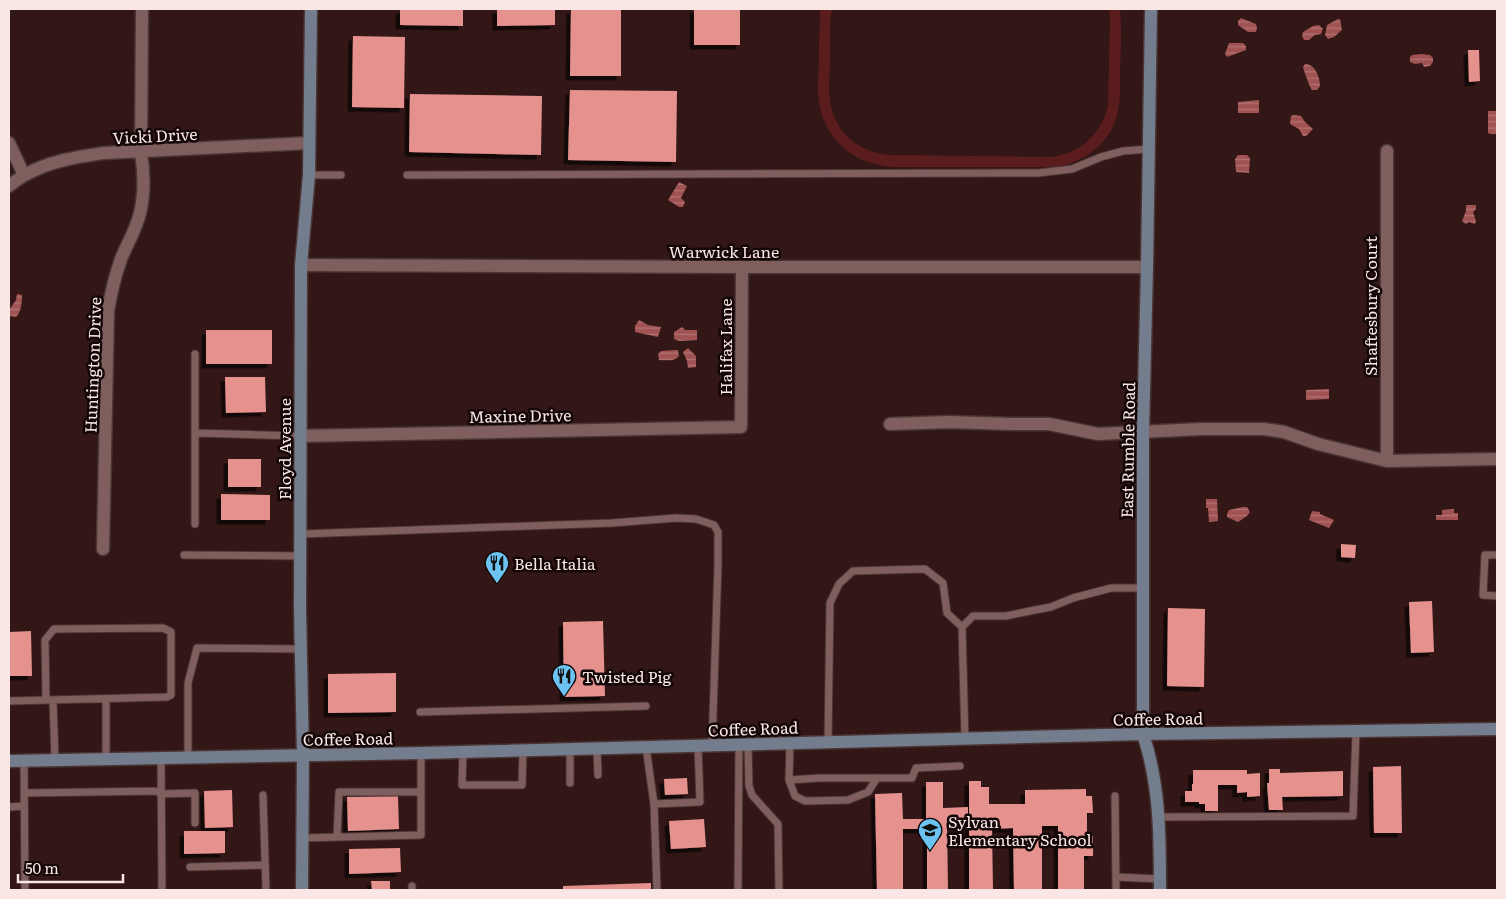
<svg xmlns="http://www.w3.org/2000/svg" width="1506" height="899" font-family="Literata,serif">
<defs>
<pattern id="water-rules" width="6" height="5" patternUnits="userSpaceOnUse" patternTransform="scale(1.25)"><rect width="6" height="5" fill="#a05352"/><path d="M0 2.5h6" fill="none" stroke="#b37473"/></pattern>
<filter id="shadow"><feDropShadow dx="-4.5" dy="4.5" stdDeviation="0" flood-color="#0009"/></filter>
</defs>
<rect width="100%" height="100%" fill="#321716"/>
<!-- pitch -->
<path fill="#5b1c1e" d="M820,9H832C829,25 830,42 830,59C830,73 828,88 830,101C835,134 860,153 891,155L1048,157C1079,155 1100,136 1108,106L1110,21L1109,9L1120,10C1122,29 1121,48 1120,67C1120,80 1121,93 1119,105C1115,139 1090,159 1059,167H893C848,163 820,136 818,90Z"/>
<!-- water -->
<path fill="url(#water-rules)" d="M1241,18L1256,24L1257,28L1256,32H1248L1238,25V21Z
M1338,19H1340L1342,30L1334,37L1328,39L1325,35L1327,25Z
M1319,25L1323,29L1321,34L1315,35L1309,40H1304L1302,36L1303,32L1313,26Z
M1229,43H1243L1246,46V50L1227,57L1225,54Z
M1422,54L1430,55L1433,58V62L1430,66L1424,67L1422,63L1415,64L1410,62V57L1412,55Z
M1305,64C1315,64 1320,77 1320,86L1317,90H1312C1310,88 1304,71 1303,67Z
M1259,100V113H1238V102Z
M1488,111H1497V134H1491L1488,133Z
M1294,115L1301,116L1305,122L1313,129L1306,136H1303L1299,129L1290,124L1291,116Z
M1238,155H1247L1250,158L1249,173L1236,172L1235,159Z
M679,182L687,186L681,198L685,202L683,207H679L668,200Z
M1466,205H1476V209L1473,212L1476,221L1475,224L1469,222L1466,224L1462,221L1466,211Z
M17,294L22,295C22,302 21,313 16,317L10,316L9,310L16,300Z
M639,320L648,325L661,327L658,337L635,332V326Z
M682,327L685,330H697V340L679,341L674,339V332Z
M688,348L696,356V367L688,368L687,361L683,352Z
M676,350H678L679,356C674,362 666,360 659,360L658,354L661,351Z
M1329,389V399L1306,400V390Z
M1206,499H1217L1218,521L1209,522L1208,508H1206Z
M1243,507H1247L1250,512L1247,516L1238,522L1227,517V514L1229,510Z
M1454,509V513H1458V520H1436V515H1442V510Z
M1312,511L1320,512V514L1334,520L1329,528L1309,520Z"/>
<!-- building -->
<path fill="#e5928f" filter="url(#shadow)" d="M400,9H463V26L400,25Z
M497,9H555V25L497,26Z
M571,9H621V76H570Z
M694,9H740V45H694Z
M353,36L405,37L404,108L352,107Z
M1468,50H1479L1480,81L1469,82Z
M570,90L677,91L676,162L568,160Z
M410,94L542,96L541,155L409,152Z
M206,330H272V364H206Z
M225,377H265L266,412L226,413Z
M228,459H261V487H228Z
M221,494L270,495V520H221Z
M1341,544L1356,545L1355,558L1341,557Z
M1432,601L1434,652L1411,653L1409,602Z
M1168,608L1205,609L1204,687L1167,686Z
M603,621L605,696L564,697L563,622Z
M31,631L32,676H9V632Z
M396,673V712L328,713V674Z
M1401,766L1402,833H1374L1373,767Z
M1269,769H1280V773L1343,771V796L1282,797L1283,810H1269L1267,783H1269Z
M1193,770H1247V774L1260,773V796L1247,797V792L1237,793V785H1218V811H1205V804H1199V802H1185V791H1192V784H1193Z
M687,778L688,794L665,795L664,779Z
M969,781H981V787H989V804H1025V790L1086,789V796H1092L1093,813H1087V836H1093V856H1084V890H1058V826H1042V890H1014L1013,828L992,829L993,890H969Z
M926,782H943V808L968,807V821L947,822L948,890H927V829H903V890H877L875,794L902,793L903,819H926Z
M232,790L233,827L205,828L204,791Z
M398,796L399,829L348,831L347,797Z
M704,819L706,847L671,849L669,821Z
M184,831H225V853L184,854Z
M400,848L401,872L349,874V849Z
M371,881H390V890H372Z
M651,883V890H563V886Z"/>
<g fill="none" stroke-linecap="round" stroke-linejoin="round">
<!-- lane casing -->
<g stroke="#4a3535" stroke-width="9">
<path id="lane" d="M309,175H341
M407,175L1038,173L1072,169L1101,157L1123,151L1149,149
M195,354V524
M195,433L300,436
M301,534L612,523L676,518L696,519L714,525L718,532V565L712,746
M184,555L301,556
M1497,555H1485L1483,595L1497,596
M962,627L973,616H1006L1035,610L1051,607L1073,598L1111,588H1142
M106,699V759
M53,700L55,760
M9,701L167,697L171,695V632L163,628L54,629L45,640L46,700
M420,712L646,706
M790,743L789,780L795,796L805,801L848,800L868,792L877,778
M828,743L830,603L839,584L853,571L925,569L943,583L947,613L962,627L965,739
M748,745L749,786L752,795L778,824L779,890
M646,747L654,804L657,890
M570,749V783
M597,749L598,775
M463,752L462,785H522L523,751
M161,758L162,890
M188,758V683L197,648L301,649
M24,760L25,890
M789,780L819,778H912L916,768L960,766
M24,793L160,791
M160,794L195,793V823
M263,795L266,890
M1115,796L1116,890
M654,804L700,802L698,746
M9,807L24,806
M1159,817L1353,816L1356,731
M337,837L339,792H421
M302,838L421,835V753
M190,867L265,865
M1116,877L1160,879
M412,886V890
M738,890L739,745"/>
</g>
<!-- street casing -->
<g stroke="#4a3535" stroke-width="15">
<path id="street" d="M9,143L24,175
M1387,151V461
M9,186C14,182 19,178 25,175C49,161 77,157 104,153L309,143
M301,265L742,267H1147
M890,424L950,422L1011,424H1049L1098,434L1201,429H1264L1284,432L1318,444L1387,461L1497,459
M300,436L741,427L742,267
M103,549L108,311C111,293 115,276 121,259C127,244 136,230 140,213C145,193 144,172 141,152L142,9"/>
</g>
<!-- secondary casing -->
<g stroke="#4a3535" stroke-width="15">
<path id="secondary" d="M1151,9L1147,267L1143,432V734C1160,785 1160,837 1160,890
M9,761L421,753L1143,734L1497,729
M302,890L303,755L300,609L301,265L309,175L311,9"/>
</g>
<!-- lane -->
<use href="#lane" stroke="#7f5f5d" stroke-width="7"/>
<!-- street -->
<use href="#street" stroke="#7f5f5d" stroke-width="12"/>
<!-- secondary -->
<use href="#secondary" stroke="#737d8d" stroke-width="12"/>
</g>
<!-- icons -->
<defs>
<g id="restaurant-pin" transform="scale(1.25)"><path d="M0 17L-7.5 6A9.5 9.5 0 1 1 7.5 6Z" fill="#6cc3f2" stroke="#120606"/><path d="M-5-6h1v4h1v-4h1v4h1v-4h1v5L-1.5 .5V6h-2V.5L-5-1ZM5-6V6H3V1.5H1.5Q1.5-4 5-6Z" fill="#111"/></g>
<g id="school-pin" transform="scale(1.25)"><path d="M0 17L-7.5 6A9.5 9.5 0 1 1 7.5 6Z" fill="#6cc3f2" stroke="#120606"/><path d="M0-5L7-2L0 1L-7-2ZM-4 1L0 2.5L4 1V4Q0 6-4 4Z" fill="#111"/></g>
</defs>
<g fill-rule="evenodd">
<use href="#restaurant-pin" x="497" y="563"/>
<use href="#restaurant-pin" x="564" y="676"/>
<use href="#school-pin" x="930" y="830"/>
</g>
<g text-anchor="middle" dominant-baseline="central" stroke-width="5" stroke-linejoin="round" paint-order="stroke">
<!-- street labels -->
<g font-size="16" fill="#fae6e5" stroke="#120606">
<text transform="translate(155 135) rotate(-3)">Vicki Drive</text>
<text x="724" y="251">Warwick Lane</text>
<text transform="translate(1370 306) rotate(-90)">Shaftesbury Court</text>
<text transform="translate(725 347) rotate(-90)">Halifax Lane</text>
<text transform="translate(92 365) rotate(-88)">Huntington Drive</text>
<text transform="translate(520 415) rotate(-1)">Maxine Drive</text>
<text transform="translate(284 449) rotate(-90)">Floyd Avenue</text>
<text transform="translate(1127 450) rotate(-89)">East Rumble Road</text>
<text transform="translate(1158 718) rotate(-1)">Coffee Road</text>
<text transform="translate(753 728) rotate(-2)">Coffee Road</text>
<text transform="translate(348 738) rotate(-1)">Coffee Road</text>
</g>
<!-- poi labels -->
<g font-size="16" fill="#fae6e5" stroke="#120606" text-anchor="start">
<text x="514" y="563">Bella Italia</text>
<text x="582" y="676">Twisted Pig</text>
<text x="948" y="821">Sylvan<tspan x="948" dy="18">Elementary School</tspan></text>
</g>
</g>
<!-- border -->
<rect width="1506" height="899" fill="none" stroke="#fae6e5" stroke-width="20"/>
<!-- scale -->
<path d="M18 874v8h105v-8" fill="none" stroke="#fae6e5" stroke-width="2.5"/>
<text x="25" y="874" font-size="15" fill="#fae6e5" stroke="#120606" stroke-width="4" paint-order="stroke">50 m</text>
</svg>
